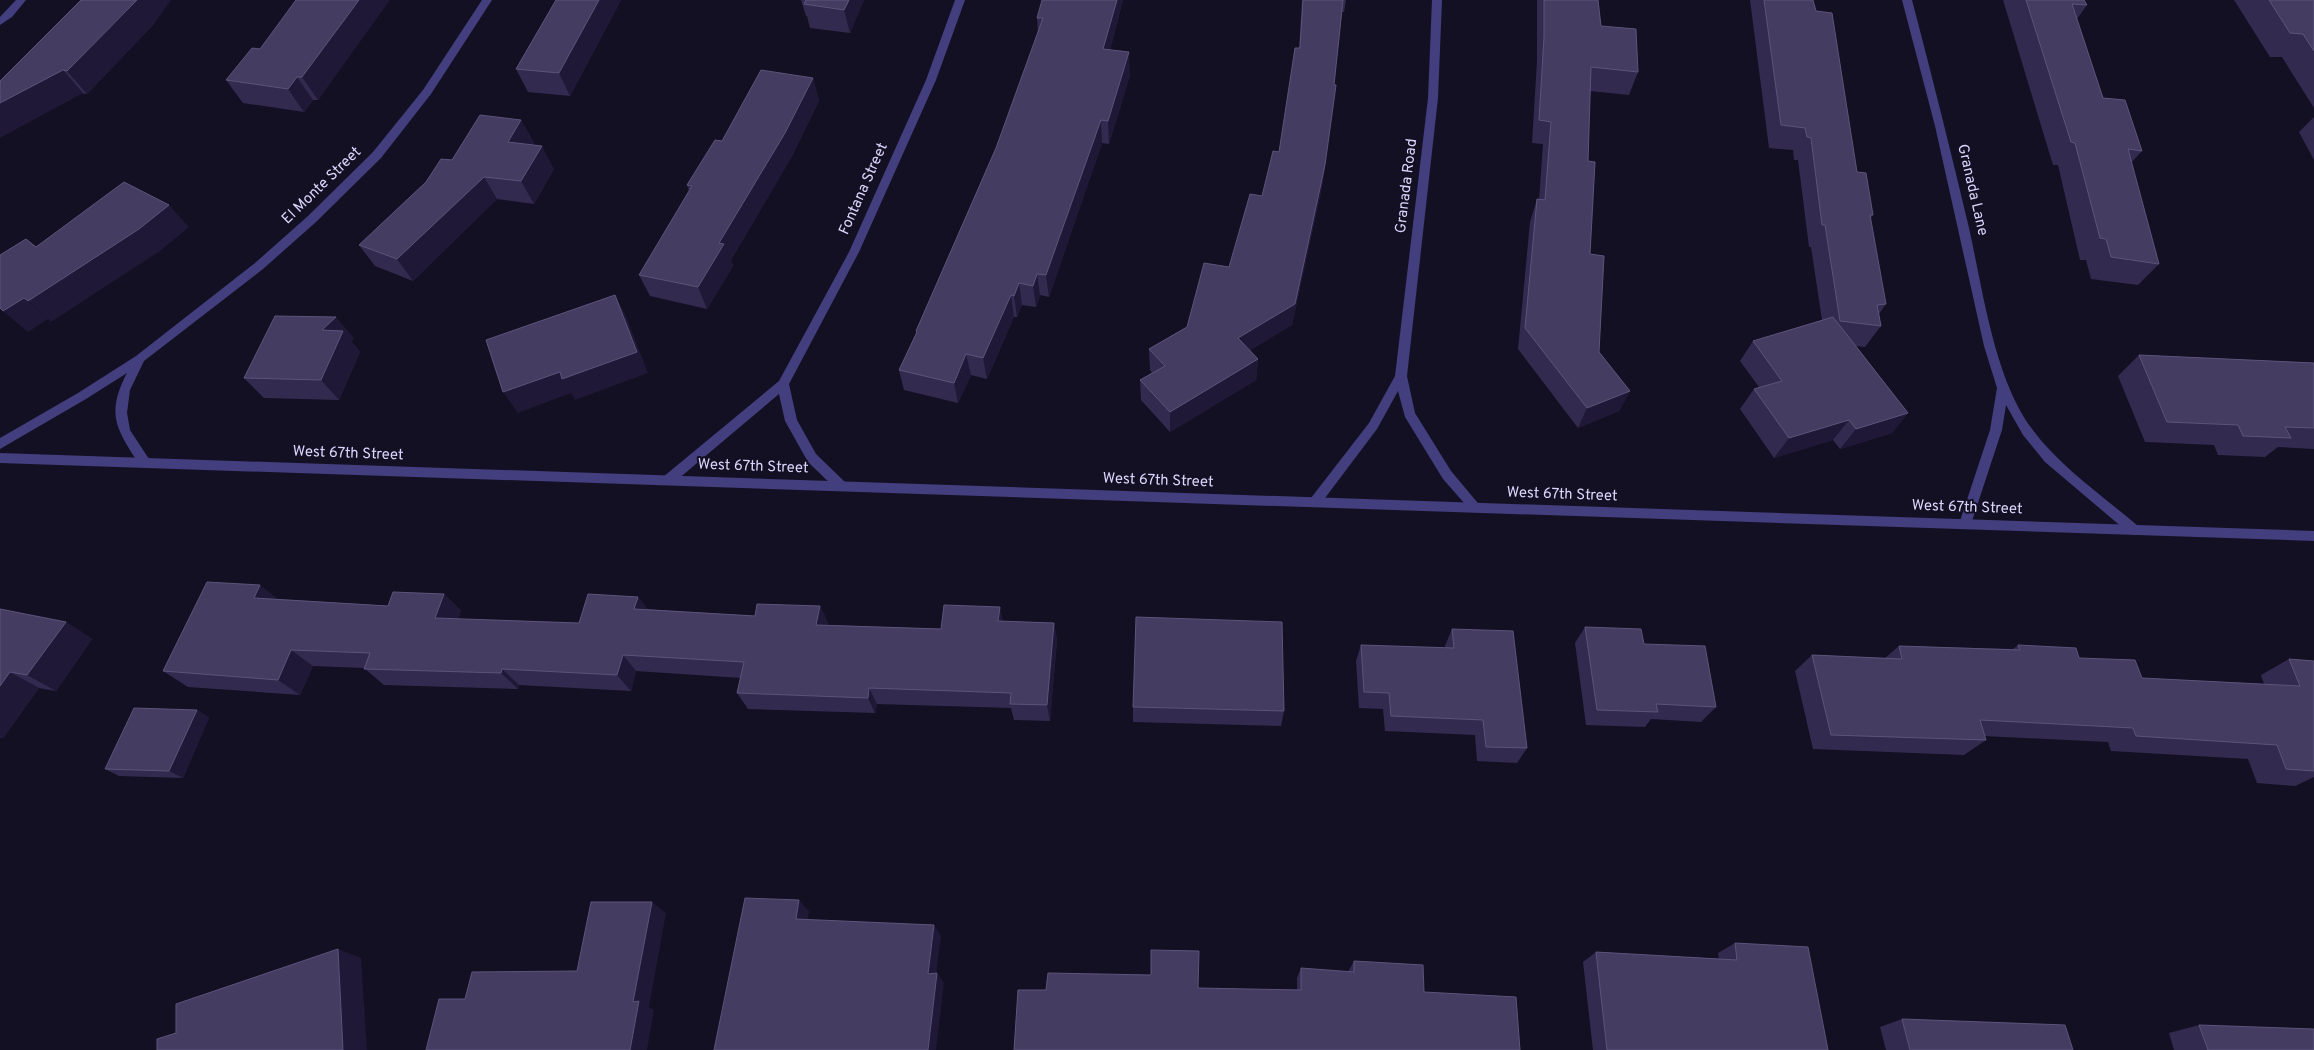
<svg xmlns="http://www.w3.org/2000/svg" width="2314" height="1050" font-family="Overpass,sans-serif">
<rect width="100%" height="100%" fill="#141023"/>
<g fill="none" stroke-linecap="round" stroke-linejoin="round">
<!-- minor -->
<path fill="#433e7e" fill-rule="evenodd" d="M16,0H26L12,17L0,25V17Z
M482,0H492L431,94L381,158L316,222L263,269L144,361L130,390L127,413L130,430L149,459L151,463L149,467H141C117,430 105,415 127,373L86,399L0,449V438L78,393L136,356L255,263L308,216L373,152L423,90Z
M955,0H965L936,80L859,252L789,384L797,420L816,454L846,483L848,487L846,491H838L808,462L785,421L779,394L671,485H663L661,481L663,477L779,381L849,252L926,80Z
M1432,0H1442L1438,98L1407,376L1415,413L1451,471L1482,508L1480,512H1472L1443,479L1405,417L1398,391L1377,429L1319,506H1311L1309,502L1311,498L1369,423L1395,376L1428,98Z
M1902,0H1912C1932,76 1951,152 1969,228C1983,290 1994,378 2032,429C2060,467 2103,496 2138,526L2140,530L2138,534L2134,535L2130,534L2045,462L2023,435L2006,405L2002,430L1971,524L1969,528L1965,529L1961,528L1959,524L1990,430L1997,388L1984,346L1935,126Z"/>
<!-- tertiary -->
<path fill="#433e7e" fill-rule="evenodd" d="M0,453L2314,531V541L0,463Z"/>
</g>
<!-- wall -->
<path fill="#332a4f" d="M389,0L318,100H313L304,112L243,103L226,80L260,49Z
M556,0H621L570,96L528,92L516,69Z
M801,0H864L850,33L810,28L807,16H806Z
M1123,0L1110,50L1130,75L1109,144L1102,143L1049,297L1040,295L1036,307L1022,305L1017,317H1014L987,379L971,375L958,403L904,390L899,370L916,334V331L996,148L1038,33L1037,18Z
M1302,0H1346L1344,12H1342L1325,165L1322,187L1292,325L1250,350L1258,359L1256,380L1170,432L1141,400L1140,380L1152,373L1150,370L1149,349L1187,327L1229,267L1262,196L1279,152L1299,48Z
M1537,0H1598L1601,26L1638,72L1629,95L1590,91L1588,161L1590,254L1599,352L1630,391L1619,411L1578,428L1518,349L1530,222L1537,199L1539,200L1543,144L1532,143L1537,61Z
M1750,0H1813L1857,172L1873,215L1870,219L1886,304L1879,314L1881,326L1865,347L1856,346L1908,413L1892,433L1840,449L1833,440L1774,458L1740,409L1754,389L1759,387L1740,361L1753,341L1822,320L1811,247H1809L1798,160H1794L1793,150L1769,148Z
M2003,0H2084L2087,5L2077,19L2103,98L2142,151L2131,163L2159,264L2138,285L2091,279L2086,260H2080L2058,165H2053Z
M2234,0H2314V108L2282,57H2270Z
M154,24L87,94L0,81Z
M813,78L819,101L792,156L731,260L733,266L707,309L650,296L639,275L689,191L687,185L722,141Z
M2314,117V160L2299,132Z
M521,120L534,143L532,145L554,169L534,204L497,199L413,281L375,266L359,245L426,182L452,160Z
M354,338L351,341L360,352L339,400L264,398L244,378Z
M2139,355L2314,363V449L2278,447L2265,457L2218,455L2214,445L2145,442L2118,376Z
M444,594L461,611L458,619L579,623L638,597L647,609L755,616L820,606L828,623V625L941,629L1003,621L1054,623L1057,640L1050,721L1014,720L1011,708L877,704L875,713L748,709L737,693L741,678L636,671L631,691L519,685L518,689L384,685L364,668L313,666L300,695L188,687L163,671L278,599L388,606Z
M0,609L66,622L92,639L56,691L39,688L3,738L0,737Z
M1585,627L1644,644L1716,707L1701,722L1651,719L1645,727L1586,725L1575,643Z
M1452,629L1527,748L1517,763L1477,761L1475,735L1385,731L1383,709L1359,708L1356,661L1361,645L1445,648V646Z
M2018,645L2079,658L2142,678L2264,684L2261,675L2289,659L2314,661V777L2295,786L2257,783L2248,759L2111,751L2108,742L1984,736L1986,740L1964,755L1813,749L1795,671L1812,655L1885,658L1899,646L2013,649Z
M1133,707L1284,711L1281,726L1133,722Z
M197,710L209,718L183,778L119,776L105,769Z
M1735,943L1828,1050H1593L1583,962L1596,952L1719,959L1718,953Z
M1354,961L1424,992L1046,990L1198,988L1297,990V978L1301,968L1348,972Z
M1902,1019L2073,1050H1886L1880,1027Z
M2199,1025L2314,1050H2174L2169,1033Z"/>
<!-- shaded-wall -->
<path fill="#1f1836" d="M137,0H171L154,24L87,94L67,71Z
M359,0H390L318,100L302,77Z
M599,0H621L570,96L559,73Z
M849,0H864L850,33L844,10Z
M1117,0H1123L1104,72L1103,49Z
M1129,52L1130,75L1109,144L1108,121Z
M63,70L83,93L0,138V103Z
M297,77L313,100L304,112L288,89Z
M813,78L819,101L792,156L731,260L733,266L707,309L698,287L719,243Z
M521,120L534,143L521,165L508,142Z
M1101,120L1102,143L1049,297L1046,275Z
M542,146L554,169L534,204L521,181Z
M1325,165L1322,187L1292,325L1236,358L1238,338Z
M484,177L497,199L413,281L397,259Z
M169,205L189,227L160,251L51,322L28,301Z
M1037,274L1040,295L1036,307L1033,286Z
M1019,283L1022,305L1017,317L1014,296Z
M615,295L626,316L648,373L575,400L571,393L518,413L503,392Z
M1011,295L1014,317L987,379L983,358Z
M24,298L48,319L28,332L3,311Z
M336,317L354,338L351,341L360,352L339,400L321,380L322,330Z
M966,354L971,375L958,403L954,383Z
M1258,359L1256,380L1170,432V412Z
M1630,391L1619,411L1578,428L1587,408Z
M1908,413L1892,433L1840,449L1856,429Z
M1849,420L1833,440L1774,458L1789,438Z
M260,585L282,602L254,598Z
M444,594L461,611L453,635L435,618Z
M638,597L650,614L634,609Z
M820,606L828,623L825,641L816,625Z
M1000,607L1004,624L998,621Z
M66,622L92,639L56,691L27,675Z
M1054,623L1057,640L1050,721L1047,705Z
M291,650L313,666L300,695L278,680Z
M623,655L636,671L631,691L617,675Z
M502,669L519,685L518,689L501,673Z
M10,672L39,688L3,738L0,736V686Z
M869,688L877,704L875,713L868,698Z
M197,710L209,718L183,778L169,771Z
M799,900L809,911L806,930L796,919Z
M652,902L666,913L649,1007L654,1010L647,1050H630L633,1002Z
M934,925L941,936L935,983L928,974Z
M338,949L361,958L367,1050H343Z
M937,973L944,983L936,1050H928Z"/>
<!-- building -->
<path fill="#453c62" stroke="#5c547a" d="M81,0H137L67,71L63,70L0,103V81Z
M296,0H359L302,77H297L288,89L226,80L252,48L260,49Z
M556,0H599L559,73L516,69Z
M806,0H849L844,10L804,4Z
M1042,0H1117L1103,49L1129,52L1108,121L1101,120L1046,275L1037,274L1033,286L1019,283L1014,296L1011,295L983,358L966,354L954,383L899,370L917,332L916,331L996,148L1043,18H1037Z
M1303,0H1343L1334,85H1336L1325,165L1295,304L1238,338L1258,359L1170,412L1140,380L1165,366L1149,349L1187,327L1204,263L1229,267L1250,194L1262,196L1273,151L1279,152L1295,48H1300Z
M1544,0H1598L1601,26L1636,29L1638,72L1591,67L1588,161L1595,162L1590,254L1604,256L1599,352L1630,391L1587,408L1525,328L1537,199L1545,200L1551,122L1539,120L1544,37Z
M1764,0H1813L1816,11L1832,13L1857,172L1866,173L1873,215H1870L1886,304L1877,305L1881,326L1840,321L1825,225H1822L1811,138L1807,137L1805,128L1781,125Z
M2026,0H2084L2087,5L2072,4L2103,98L2125,100L2142,151L2128,149L2159,264L2111,257L2106,239L2100,238L2075,143L2071,142Z
M2269,0H2314V51L2303,34L2290,33Z
M761,70L813,78L785,133L719,243L724,244L698,287L639,275L692,186L687,185L715,140L722,141Z
M480,115L521,120L508,142L542,146L521,181L484,177L397,259L359,245L426,182L441,159L452,160Z
M124,182L169,205L139,229L28,301L24,298L3,311L0,308V255L26,239L36,247Z
M615,295L637,352L562,379L560,372L503,392L486,340Z
M275,316L336,317L322,330L343,331L321,380L244,378Z
M1833,317L1908,413L1856,429L1849,420L1789,438L1754,389L1782,381L1753,341Z
M2139,355L2314,363V428L2285,427L2291,438L2243,436L2238,425L2167,422Z
M207,582L260,585L254,598L388,606L393,592L444,594L435,618L579,623L588,594L638,597L634,609L755,616L757,604L820,606L816,625L941,629L944,605L1000,607L998,621L1054,623L1047,705L1010,704L1011,693L869,688L868,698L737,693L744,662L623,655L617,675L502,669L501,673L364,669L370,653L291,650L278,680L163,671Z
M0,609L66,622L27,675L10,672L0,686Z
M1136,617L1282,622L1284,711L1133,707Z
M1585,627L1641,629L1644,644L1705,646L1716,707L1656,704L1658,712L1597,710Z
M1452,629L1513,631L1527,748L1486,747L1483,720L1391,716L1389,693L1364,692L1361,645L1454,648Z
M2018,645L2076,648L2079,658L2135,660L2142,678L2300,686L2289,659L2314,661V771L2286,769L2277,745L2136,736L2133,728L1980,720L1986,740L1831,735L1812,655L1902,659L1899,646L2020,650Z
M134,708L197,710L169,771L105,769Z
M745,898L799,900L796,919L934,925L928,974L937,973L928,1050H714Z
M591,902H652L633,1002L639,1001L630,1050H426L439,999H465L472,972L577,971Z
M1735,943L1808,947L1828,1050H1607L1596,952L1737,960Z
M338,949L343,1050H157V1039L176,1033V1004Z
M1151,950L1199,951L1198,988L1301,990V968L1354,972V961L1423,965L1424,992L1516,997L1520,1050H1014L1018,990H1046L1048,973L1151,975Z
M1902,1019L2065,1025L2073,1050H1910Z
M2199,1025L2314,1029V1050H2208Z"/>
<g text-anchor="middle" dominant-baseline="central" stroke-width="4" stroke-linejoin="round" paint-order="stroke">
<!-- street labels -->
<g font-size="15" fill="#dbd4fc" stroke="#141023">
<text transform="translate(322 186) rotate(-44)">El Monte Street</text>
<text transform="translate(1407 186) rotate(-83)">Granada Road</text>
<text transform="translate(864 189) rotate(-66)">Fontana Street</text>
<text transform="translate(1972 190) rotate(77)">Granada Lane</text>
<text transform="translate(348 454) rotate(2)">West 67th Street</text>
<text transform="translate(753 467) rotate(2)">West 67th Street</text>
<text transform="translate(1158 481) rotate(2)">West 67th Street</text>
<text transform="translate(1562 495) rotate(2)">West 67th Street</text>
<text transform="translate(1967 508) rotate(2)">West 67th Street</text>
</g>
</g>
</svg>
